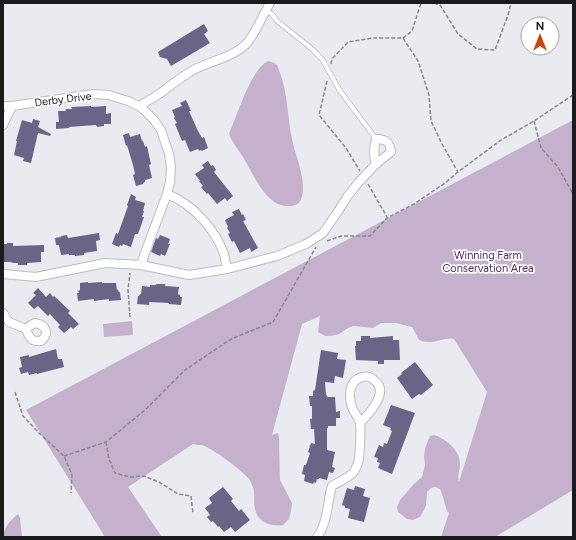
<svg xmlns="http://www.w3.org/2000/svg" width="576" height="540" font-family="Figtree,sans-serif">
	<rect width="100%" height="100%" fill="#e9ebf1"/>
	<path fill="#c5b1cd" d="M268,61C271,62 274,62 277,65C277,65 279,70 279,70C288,92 287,117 292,139C295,156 308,182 301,199C300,203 296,205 292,206C267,210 254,175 243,157C238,149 233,144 229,134C237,116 251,69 268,61Z
		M573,120V490L495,537H441L449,513L447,511L442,494L440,489L435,487L431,488L427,492L426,506L420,517L413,520L407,519L398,512L397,507L400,500L414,484L422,477L425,465L424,457L425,448L430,436L434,435C446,439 460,450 460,464C460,470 457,476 459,482L487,392L454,339C446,337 438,342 430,342C426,342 422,341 419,340L412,327L396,323H381L373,328L354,326L348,328L339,334L331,336H325L318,332L320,316L302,324L272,435L278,433L279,439L280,480L292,503L291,511L289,519L283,525C271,527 257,522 255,509C253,501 256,492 252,485C251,482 250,479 247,477C240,469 212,448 202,445C199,445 196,445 193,444L128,487L162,537H105L26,410Z
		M132,321L133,335L104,337L103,324Z
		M18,514L20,518L22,537H3C4,528 11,519 18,514Z"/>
	<path fill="#696587" d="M204,24L208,31L204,34L210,43L171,66L167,59L160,57L158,52Z
		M186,100L191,111H189L197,129L202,138L204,137L208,148L202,151L201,150L199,151L198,149L190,152L185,140L182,141L175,124L177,123L174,118L175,117L172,110L182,106L180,103Z
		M91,106V107L106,106V114L111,113V124H104V126L97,127L96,125L69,127V128L56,129V122H59L58,111H66V109H72L71,107Z
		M33,119L40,121L38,127L51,134L50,136L38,133L31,163L23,161L24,158L14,155L17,141H16L22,120L32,123Z
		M129,133L130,137L140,134L142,141H143L145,147L147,146L151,164L149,165L152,178L145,180V182L143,183V184L136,186L133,175L135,174L133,165L127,145L126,146L123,135Z
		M208,161L211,166L213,165L216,170L214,172L233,196L227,201L225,198L217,204L208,193L207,194L201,187L203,186L199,181H200L195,174L204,168L202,165Z
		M131,194L136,197L135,200L145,203L143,211H144L142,217H144L138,234H135L131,247L123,244L122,246L120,245L119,247L112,244L116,233L118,234L128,206L127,205Z
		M239,209L242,215L243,214L246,220L243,221L258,248L251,252L250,248L240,253L234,241L232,242L228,234L230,233L227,228L228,227L225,220L234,215L232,212Z
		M99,233L100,240L96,241L97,251L84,253V255L75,256V255H69V254L61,255L59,245H56L55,238L61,237V236L67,235L68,238Z
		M160,235L170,239L168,244H170L165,256L161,254L160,256L151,252L156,238L158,239Z
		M7,243H13V246L44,245V252H41V262L27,263V265H18V263H12V262H4L3,244H7Z
		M88,282V283L102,282V283H116L117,290H118L119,292H120L121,300L109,301V299L94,301V299L78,301L77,293H79L78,291L80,290V283Z
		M156,284H165V286L179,287L178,294L180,295V297H182L181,305L169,304V303L149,302V305L137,304L138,296H139L140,294H141L142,286L150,287V285H156Z
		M38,288L46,297L50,293L53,297L54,296L70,311L68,313L79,324L73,329L71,327L64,333L58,327L60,325L50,314L48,316L38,306L34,309L28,303L36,295L33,293Z
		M361,336H370V338L393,336V340H399L400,360H384V364H378V361L356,360L355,346H356V341H361Z
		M56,349L58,359H62L64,367L37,374V373L29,375L28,372L21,374L19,368L22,367L20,357L29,355V357Z
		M321,350L338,353L337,359L346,360L343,378L335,376L334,383L325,382L326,395H327V397H335L336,412L340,411V418H336V426H328V428H327V450L335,452L332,467L335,468L333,473L329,472L327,480L319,478V479H317L316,483L314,482L313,484L304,481L305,475L302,474L304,465H306L310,453L308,452L311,443L315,444L314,429H311L310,419H312V406H310L309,396H313V391L315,390Z
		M415,362L433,385L421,395L419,394L412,399L397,378L402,374L401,373Z
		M391,405L415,413L392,474L378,468L380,463L377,462L378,458L374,457L379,445L383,447L384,443L387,444L392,431L390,430L391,428L383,425Z
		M355,486L365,489L363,496L370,498L364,522L348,518L350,509L345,508V506L342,505L347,488L354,490Z
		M223,487L233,499L231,501L239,511L241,509L250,520L235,532L231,527L224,532L219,526L218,527L213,521L211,522L207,517L210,515L205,508L212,503L209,498Z"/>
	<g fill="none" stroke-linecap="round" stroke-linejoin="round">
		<g stroke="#b9bcc1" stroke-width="5.5">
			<path id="lane" d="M266,11L272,14L277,21L312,49L322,59L340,91L376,139"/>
		</g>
		<g stroke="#b9bcc1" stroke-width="10">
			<path id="street" d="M3,106H12L93,94L109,95L128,101L139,106L145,111L154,120L161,130L169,154L171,167L170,182L167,194L146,250L141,265
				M139,106C146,102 155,97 162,92C171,85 180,78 190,72C207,61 232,59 247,43C257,31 262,16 270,3
				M3,125L12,106
				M167,194C193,204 215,229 224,254C225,259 226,264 227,269
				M3,274L36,277L105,263L141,265L189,275L227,269L277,256L306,244L323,233L337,213L347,197L358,183L376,164L391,152C390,142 386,139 376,139C374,148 373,155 376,164
				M3,313L9,322L26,329
				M35,323C46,325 50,333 41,341C31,342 29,337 26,329L31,325Z
				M317,537C328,523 327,503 332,486C337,483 349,477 353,473C355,471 357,465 358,463C360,457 361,428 360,423C359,418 355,414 353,410C348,398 348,380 363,377C367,376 371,377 374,380C390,391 370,413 360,423"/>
		</g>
		<path stroke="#888a8d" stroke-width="1.5" stroke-dasharray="4 2" stroke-linecap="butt" d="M434,3L440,5L458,34L477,49L495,50L508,15L511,3
			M403,38L412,31L421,3
			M331,64L332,59L348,42L373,38H403L418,61L429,95L431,121L442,144L458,172
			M327,81L319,115L346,148L360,171
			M534,121L541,148L558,167L573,194
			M368,184L387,217
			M327,241L341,236H370L387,218L414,204L445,183L458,172L501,140L534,121L573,95
			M130,317L128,290L130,273
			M15,392L23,416L39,433L64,456L72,475L71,493
			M106,442L109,459L115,473L130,477L144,476L159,482L178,494L191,496L193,514
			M64,456L106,442L145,410L185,370L231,339L273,322L316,247"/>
		<use href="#lane" stroke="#fff" stroke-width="4"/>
		<use href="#street" stroke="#fff" stroke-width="8"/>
	</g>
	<g text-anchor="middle" stroke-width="3.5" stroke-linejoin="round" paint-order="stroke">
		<g font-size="11" fill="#1a1b1c" stroke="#fff">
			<text transform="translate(63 99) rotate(-7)" y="4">Derby Drive</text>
		</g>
		<g font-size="11" fill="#4d2d58" stroke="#fff">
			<text x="488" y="259">Winning Farm<tspan x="488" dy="13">Conservation Area</tspan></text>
		</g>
	</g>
	<rect width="576" height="540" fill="none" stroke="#1a1b1c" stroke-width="8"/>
	<g transform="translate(540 36)"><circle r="19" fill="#ffffff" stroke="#a3a4a4"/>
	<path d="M0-3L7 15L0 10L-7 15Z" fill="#ca4502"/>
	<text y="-6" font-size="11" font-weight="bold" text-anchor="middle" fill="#1a1b1c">N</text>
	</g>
</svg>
